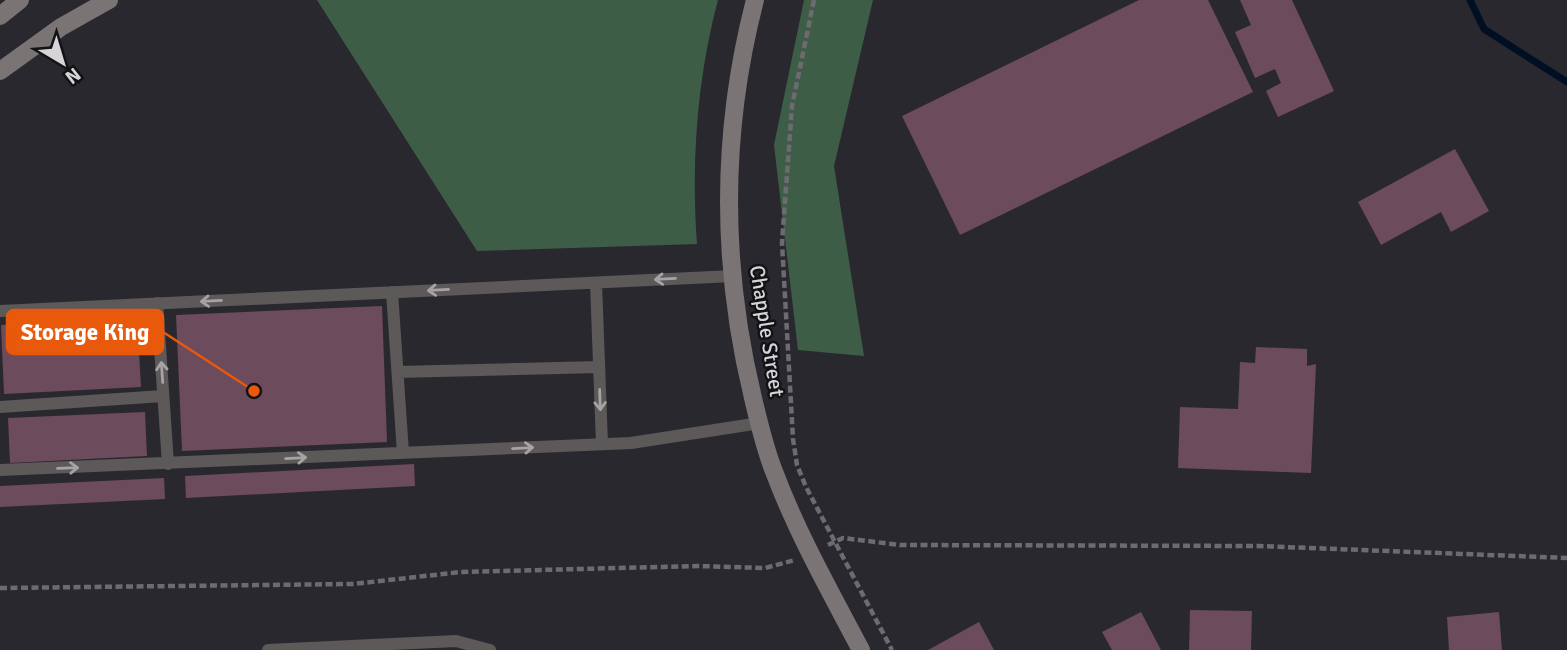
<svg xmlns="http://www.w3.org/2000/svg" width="1567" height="650" font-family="Signika,sans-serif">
	<rect width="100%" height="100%" fill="#2a282f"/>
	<path fill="#3e5d47" d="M317,0H718C697,78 691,163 697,244L477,251Z
		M804,0H873L834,166L864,356L798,350L774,145Z"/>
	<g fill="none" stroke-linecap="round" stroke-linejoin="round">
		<path stroke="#000f23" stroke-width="7" d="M1470,0L1484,29L1567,82"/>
	</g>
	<path fill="#6c4b5c" d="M1139,0H1208L1253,92L960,235L902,116Z
		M1240,0H1292L1334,91L1278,117L1266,91L1281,83L1275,69L1255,78L1235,32L1251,25Z
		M1455,149L1489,211L1451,232L1441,212L1381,245L1358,202Z
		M382,306L387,442L182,451L176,315Z
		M137,317L141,387L4,394L1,325Z
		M1256,347L1307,349V366L1316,364L1311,473L1178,468L1180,407L1238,409L1240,362L1255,363Z
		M145,412L147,456L10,463L8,418Z
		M414,464L415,486L186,498L185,476Z
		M164,478L165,499L0,507V486Z
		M1190,610L1252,611L1251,650H1189Z
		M1141,612L1161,650H1112L1102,632Z
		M1499,612L1502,650H1449L1447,617Z
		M979,622L994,650H928Z"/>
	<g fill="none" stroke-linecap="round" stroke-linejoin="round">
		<path stroke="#6d6b71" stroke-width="4.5" stroke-dasharray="7 3.5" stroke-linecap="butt" d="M814,0L792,106L782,243L793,439L797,465L806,487L892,650
			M828,545L843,538L900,545L1259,546L1567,558
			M0,588L353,584L461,572L698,566L765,568L795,560"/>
		<path stroke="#5d5959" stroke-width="12" d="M596,283L602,444
			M392,292L403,453
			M157,303L168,464
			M0,311L733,276
			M398,372L599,367
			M0,407L163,396
			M0,470L631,443L760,423
			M268,650L456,641L490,650"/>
		<path stroke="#7a7474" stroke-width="18" d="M755,0C721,131 721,266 753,398C759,423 765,450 775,474C798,535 831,593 861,650
			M0,16L20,0
			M0,71L61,27L109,0"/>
	</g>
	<defs><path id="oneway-shaft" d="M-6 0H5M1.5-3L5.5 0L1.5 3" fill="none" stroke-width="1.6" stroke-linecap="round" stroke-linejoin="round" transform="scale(1.75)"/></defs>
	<g stroke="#a6a3a6">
		<use href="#oneway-shaft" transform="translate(665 279) rotate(177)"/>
		<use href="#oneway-shaft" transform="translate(438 290) rotate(177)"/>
		<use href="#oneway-shaft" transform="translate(211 301) rotate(177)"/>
		<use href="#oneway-shaft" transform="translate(162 372) rotate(-94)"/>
		<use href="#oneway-shaft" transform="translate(600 400) rotate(88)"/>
		<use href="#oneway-shaft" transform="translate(523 448) rotate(-3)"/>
		<use href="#oneway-shaft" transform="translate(296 458) rotate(-3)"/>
		<use href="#oneway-shaft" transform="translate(68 468) rotate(-2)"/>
	</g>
	<g text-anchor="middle" stroke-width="5" stroke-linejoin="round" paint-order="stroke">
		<g font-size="21" fill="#d6d4d9" stroke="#131215">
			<text transform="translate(767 331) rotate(81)" y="7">Chapple Street</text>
		</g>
	</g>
	<path fill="none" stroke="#e8590c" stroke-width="2.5" d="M254 391L163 332"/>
	<circle fill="#e8590c" stroke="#131215" stroke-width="2.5" cx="254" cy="391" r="7"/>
	<rect fill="#e8590c" stroke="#e8590c" stroke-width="2.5" x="7" y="310" width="156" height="44" rx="7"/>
	<g font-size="23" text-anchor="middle" font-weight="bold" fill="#fff">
		<text x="85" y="340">Storage King</text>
	</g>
	<g transform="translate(63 63) rotate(142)" stroke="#131215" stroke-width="5" paint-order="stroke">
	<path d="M0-5L12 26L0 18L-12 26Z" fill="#d6d4d9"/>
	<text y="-10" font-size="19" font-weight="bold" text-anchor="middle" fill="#d6d4d9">N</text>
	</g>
</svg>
